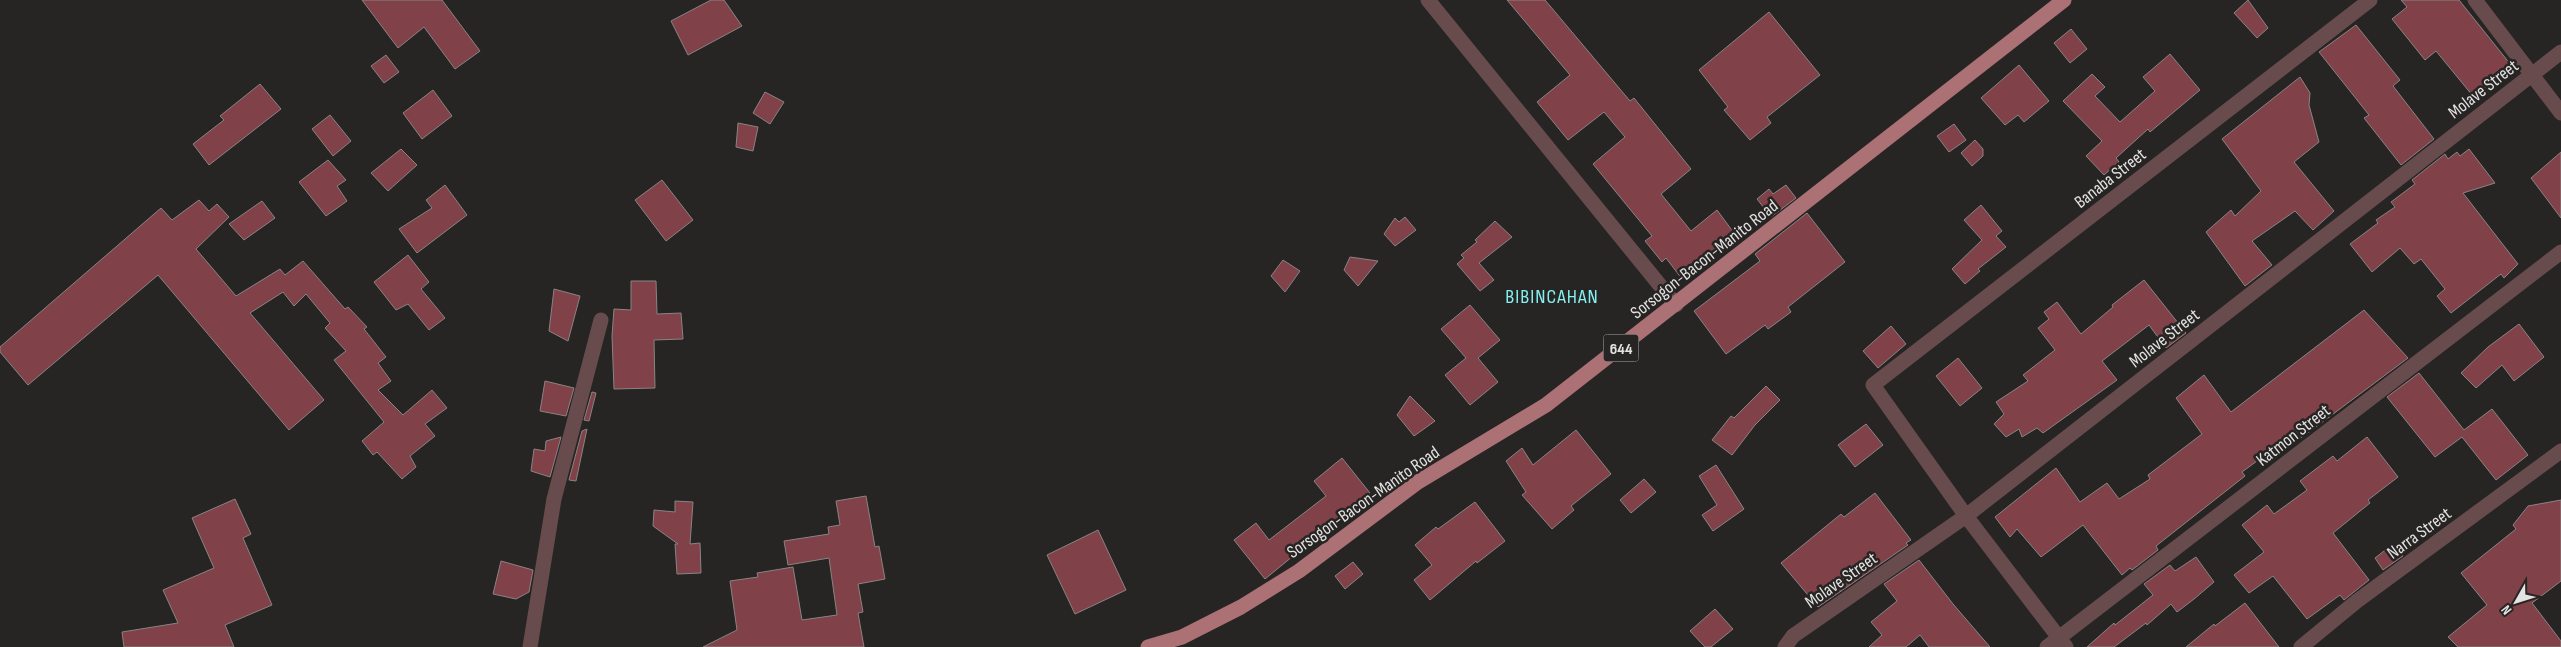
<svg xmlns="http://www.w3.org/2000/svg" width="2561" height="647" font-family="'Sofia Sans Condensed',sans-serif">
	<rect width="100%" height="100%" fill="#272424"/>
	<path fill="#804148" stroke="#898484" d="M362,0H442L480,51L455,69L424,27L398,48Z
		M711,0H724L742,26L688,55L671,21Z
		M1507,0H1545L1630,101L1634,98L1691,169L1661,194L1691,231L1717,210L1734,233L1708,254L1710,257L1682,279L1666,258L1662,262L1645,241L1652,236L1593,164L1625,137L1604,112L1568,140L1537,102L1570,75Z
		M2248,0L2268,28L2257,38L2234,13Z
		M2401,0H2459L2515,70L2477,101L2436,51L2425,60L2392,19L2407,7Z
		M1769,12L1820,75L1767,117L1771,123L1750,140L1724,110L1728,107L1699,70Z
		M2356,25L2400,80L2393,86L2434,139L2401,165L2364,118L2369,115L2319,52Z
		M2071,29L2087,49L2070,63L2054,43Z
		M2170,54L2200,90L2150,132L2148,129L2116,158L2119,162L2104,175L2086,156L2102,141L2063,101L2092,74L2105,87L2095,96L2120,122L2155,91L2143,77Z
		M386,55L399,72L384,83L371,66Z
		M2019,65L2049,101L2024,122L2018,115L2005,125L1981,98Z
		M2300,77L2310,93L2309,105L2319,142L2294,162L2334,211L2313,230L2295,211L2252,241L2272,265L2245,286L2206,232L2231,210L2235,216L2261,191L2222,139Z
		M260,84L281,109L209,165L193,144L224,120L220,116Z
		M433,90L452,116L422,139L403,113Z
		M765,92L784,102L770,124L753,113Z
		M330,115L351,141L333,156L312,129Z
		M738,123L758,127L753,151L736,147Z
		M1954,124L1966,140L1949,152L1937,136Z
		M1975,140L1983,149V156L1972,166L1961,153Z
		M401,149L417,165L388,191L371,173Z
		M2469,149L2495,183L2463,193L2518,264L2504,278L2501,274L2451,313L2437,296L2445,289L2421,259L2414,264L2400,248L2372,272L2350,244L2378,223L2376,220L2395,207L2391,202L2415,184L2412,180L2445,154L2448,159L2457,152L2460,156Z
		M2561,152V218L2531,178Z
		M328,160L346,180L337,186L347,201L326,216L299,182Z
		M662,180L693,220L666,241L635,200Z
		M445,185L467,215L417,253L399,229L432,208L426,200Z
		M1786,185L1796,198L1771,217L1757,199L1769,189L1773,194Z
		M199,200L209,211L217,204L229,217L196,249L236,296L280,269L285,275L303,261L345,309L348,307L367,327L364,329L386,357L378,363L391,381L378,390L403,415L432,390L447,408L425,424L435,436L410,456L416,467L402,479L377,452L373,455L362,441L384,422L334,360L346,351L325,328L330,323L306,294L294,306L283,292L250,313L324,400L289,430L158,275L28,385L0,352V347L161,208L172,220Z
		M262,201L275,218L244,240L229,224Z
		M1981,205L2002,231L1996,236L2006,247L1978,269L1980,271L1965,284L1952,269L1982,240L1964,220Z
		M1807,213L1845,262L1788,307L1791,312L1768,329L1765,325L1726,354L1694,311L1760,261L1755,254Z
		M1405,217L1416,230L1395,246L1384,234L1395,218L1399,222Z
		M1495,221L1512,237L1479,263L1494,280L1480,291L1457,264L1464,258L1461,255L1477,242L1475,240Z
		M408,255L429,282L421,289L445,318L429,330L408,304L396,310L374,282Z
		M1350,257L1378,261L1358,286L1344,270Z
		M1283,260L1300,271L1285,292L1271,276Z
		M2144,280L2186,333L2166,348L2149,325L2102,361L2117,380L2043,433L2037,428L2022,437L2019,429L2006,437L1994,424L2004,414L1996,402L2028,381L2023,375L2055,350L2038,328L2049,319L2044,312L2057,302L2081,334L2113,307L2112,305Z
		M631,281H656L657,314L681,313L683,339L654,340L655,388L614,389L612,336L614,309L631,310Z
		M554,289L580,296L568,341L549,331Z
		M1470,305L1500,340L1478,358L1498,382L1470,405L1445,375L1466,358L1441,329Z
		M2364,310L2408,358L2309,432L2292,444L2287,439L2242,472L2245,476L2156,546L2158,550L2132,570L2130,568L2122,575L2083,525L2041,557L2017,529L2010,537L1995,517L2056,468L2080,502L2107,483L2119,499L2150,479L2148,475L2202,434L2176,398L2204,375L2231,412Z
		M2519,324L2544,357L2514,381L2502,365L2476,388L2461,373L2488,347Z
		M1891,326L1906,344L1878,368L1863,351Z
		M1958,358L1982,388L1960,406L1936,376Z
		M2419,373L2464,430L2492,409L2528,455L2496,480L2462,437L2435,457L2387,397Z
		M545,381L574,388L566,416L540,411Z
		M1766,386L1780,400L1755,425L1732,455L1712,440L1731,416L1734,418Z
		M592,392L596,393L589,421L584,420Z
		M1410,396L1435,421L1414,436L1397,415Z
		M1866,424L1883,445L1855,467L1838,445Z
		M587,429L576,481L569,480L582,431Z
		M1576,430L1611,474L1571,506L1574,510L1552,529L1522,495L1526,492L1506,461L1522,448L1533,465Z
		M561,437L550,477L531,471L534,449L545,451L546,441Z
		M2367,437L2398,477L2368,500L2370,503L2333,533L2369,580L2344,600L2340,595L2307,619L2273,576L2249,593L2234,575L2264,552L2242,525L2267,505L2274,514L2307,490L2300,481L2333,456L2337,461Z
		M1342,458L1370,493L1265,579L1234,540L1256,523L1269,540L1326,496L1314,481Z
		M1716,465L1744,509L1713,531L1702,515L1717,505L1699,476Z
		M1644,479L1656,492L1631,513L1620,500Z
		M1875,493L1911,540L1906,543L1908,545L1818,607L1781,563L1841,514L1844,517Z
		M866,496L875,547L879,546L885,579L858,584L863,612L858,613L864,647H703L737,630L730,581L758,577L757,573L793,567L802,620L837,615L829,558L788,565L784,541L829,534L828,527L840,525L836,501Z
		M235,499L251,534L243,538L272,605L225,625L234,647H124L122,632L178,623L163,590L214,568L192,518Z
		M2561,500V581L2532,603L2561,641V647H2458L2448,637L2487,605L2461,573L2516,529L2513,525L2528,506Z
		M675,501L693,502L690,544L700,543L701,573L677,574L675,544H678L653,526L654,510L675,512Z
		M1475,502L1505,541L1477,563L1476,561L1430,600L1414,580L1432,565L1415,545L1436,527L1438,529Z
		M1098,530L1126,590L1075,614L1047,555Z
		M2393,544L2403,556L2383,570L2375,558Z
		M2196,557L2214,582L2194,599L2177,612L2171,604L2147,625L2146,623L2114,647H2087L2114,623L2115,625L2153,595L2144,584L2170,565L2175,571Z
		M1919,560L1953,604L1990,647H1929L1920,635L1906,647H1869L1882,635L1871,622L1897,601L1884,584Z
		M501,561L533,570L529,592L516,599L493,594Z
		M1353,562L1363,574L1345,589L1335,576Z
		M2245,603L2279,647H2186L2214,624L2215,626Z
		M1715,609L1733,629L1711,647H1705L1690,631Z"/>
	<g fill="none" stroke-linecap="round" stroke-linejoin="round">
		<path stroke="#684c4d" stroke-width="15" d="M1428,0L1676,305
			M2475,0L2561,113
			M530,647L554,499L601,320
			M1785,647L1793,636L1966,516L2561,52
			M2047,647L2561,252
			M2066,647L1966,516L1873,385L2370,0
			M2301,647L2357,601L2561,451"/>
		<path stroke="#ab7175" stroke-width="15" d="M1148,647L1182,637L1241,607L1299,571L1418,482L1546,405L2064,0"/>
	</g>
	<g text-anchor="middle" stroke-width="5" stroke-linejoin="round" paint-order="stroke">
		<rect fill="#272424" stroke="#aba9a9" stroke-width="1" x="1603.5" y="334.5" width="35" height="27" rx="4"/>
		<g font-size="16" font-weight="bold" fill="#e4e2e2">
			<text x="1621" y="354">644</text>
		</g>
		<g font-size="18" fill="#e4e2e2" stroke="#272424">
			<text transform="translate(2483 89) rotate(-38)" y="6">Molave Street</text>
			<text transform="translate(2110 178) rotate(-38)" y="6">Banaba Street</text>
			<text transform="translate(1704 259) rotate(-38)" y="6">Sorsogon-Bacon-Manito Road</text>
			<text transform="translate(2164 338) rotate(-38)" y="6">Molave Street</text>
			<text transform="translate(2293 435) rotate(-38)" y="6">Katmon Street</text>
			<text transform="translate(1363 502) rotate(-35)" y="6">Sorsogon-Bacon-Manito Road</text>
			<text transform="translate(2419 533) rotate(-36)" y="6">Narra Street</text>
			<text transform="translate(1841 580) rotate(-35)" y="6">Molave Street</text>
		</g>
		<g font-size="20" letter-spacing="1" fill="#84f0ef" stroke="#272424">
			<text x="1552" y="303">BIBINCAHAN</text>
		</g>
	</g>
	<g transform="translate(2516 602) rotate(231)" stroke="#272424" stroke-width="4" paint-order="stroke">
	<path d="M0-4L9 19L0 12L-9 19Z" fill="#e4e2e2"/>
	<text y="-8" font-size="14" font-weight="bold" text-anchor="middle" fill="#e4e2e2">N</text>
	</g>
</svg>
